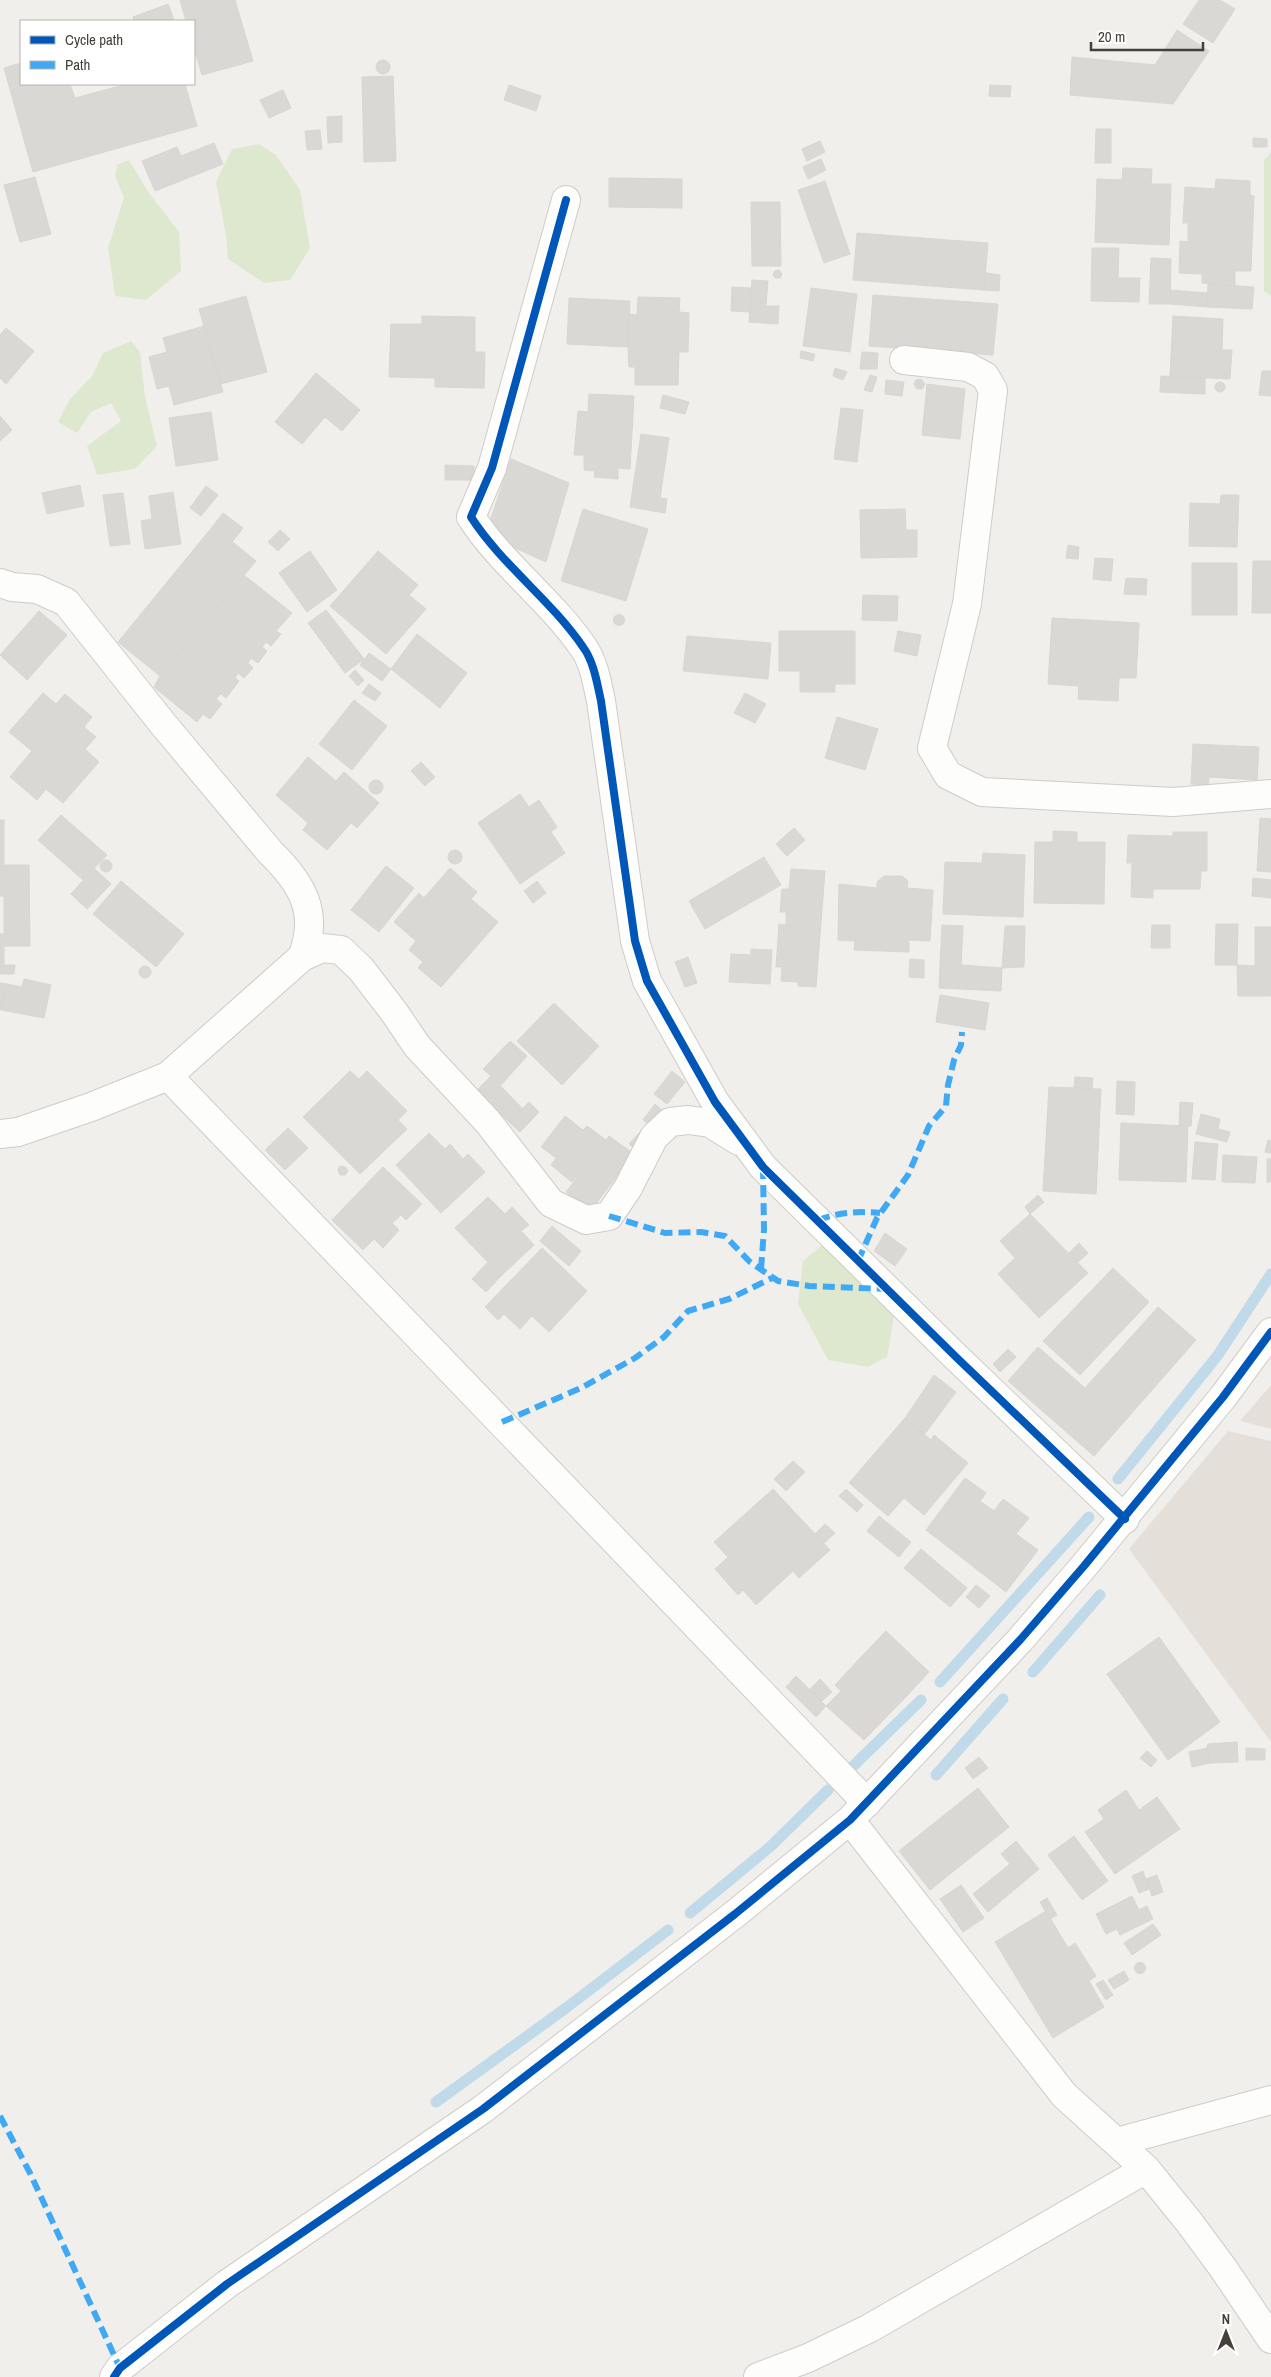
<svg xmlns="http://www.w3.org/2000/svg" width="1271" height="2377" font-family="'Archivo Narrow',sans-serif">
	<rect width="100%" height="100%" fill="#f1efeb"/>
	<path fill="#e4e0d9" d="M1271,1385V1429L1240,1421Z
		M1228,1431L1271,1441V1742L1129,1549Z"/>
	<path fill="#dee8ce" d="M259,144L276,155L300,190L310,248L290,280L264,283L228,259L226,235L216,182L232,149Z
		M1271,152V296L1264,291V160Z
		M129,160L147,190L179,232L181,271L146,300L115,296L108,248L124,197L115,176L117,165Z
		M131,341L140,352L145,397L157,446L135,469L97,475L87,446L121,421L111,403L91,412L77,433L58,422L70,399L92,376L103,353Z
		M822,1245C856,1251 876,1290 894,1316L887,1357L868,1367L828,1360L798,1304L803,1261Z"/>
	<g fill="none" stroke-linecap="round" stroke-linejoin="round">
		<path stroke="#c0daea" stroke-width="11" d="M1118,1479L1218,1355L1271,1274
			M1033,1672L1100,1595
			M940,1682L1089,1517
			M849,1770L921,1700
			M936,1775L1003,1699
			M690,1913L771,1846L828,1790
			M436,2102L566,2008L668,1930"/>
	</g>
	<path fill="#dad8d4" stroke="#d9d6d1" d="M180,0H235L253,61L202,75L194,48V21H186Z
		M1199,0H1220L1235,9L1213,43L1183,24Z
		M168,4L174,20L134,21L133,17Z
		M1177,30L1209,51L1173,104L1070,95L1072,57L1155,65Z
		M376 67a7 7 0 1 1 14 0a7 7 0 1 1-14 0Z
		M21,63V84H70L75,98L127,84H185L197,126L33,172L4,68Z
		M393,76L396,161L364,162L362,77Z
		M509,85L541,96L536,111L504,100Z
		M990,85L1011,86L1010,97L989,96Z
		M283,90L291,108L269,118L260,100Z
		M342,116V142L328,143L327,117Z
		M1096,129H1111V163H1095Z
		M320,130L322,149L307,150L305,131Z
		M1253,138L1267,139V147H1253Z
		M820,141L825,152L807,161L802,149Z
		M214,143L223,164L155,191L142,161L177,147L181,156Z
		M821,159L826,170L808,179L803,167Z
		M1123,168L1152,169L1151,184H1171L1169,245L1095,242L1097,179L1122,180Z
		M35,177L51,234L20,242L4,185Z
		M609,178L682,179V208L609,207Z
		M1216,179L1250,181V195L1254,196L1251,271H1235V286L1202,283V274L1179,273L1180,241L1188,242V223H1183L1185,187L1215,189Z
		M825,181L850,254L824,263L798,190Z
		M751,202H780L781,266H752Z
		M857,233L988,243L984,290L853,280Z
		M1092,248H1119L1118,278H1140L1139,302L1091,301Z
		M1151,258L1171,259L1170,304H1149Z
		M779,270L782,274L780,278H775L773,274L775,271Z
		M986,273L1000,275L999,291L984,290Z
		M752,280L768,281L766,306H779L778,324L749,322Z
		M1208,284L1254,287L1252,309L1207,307Z
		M732,287L751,288V312L731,311Z
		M811,288L857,294L850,352L803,346Z
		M1170,290L1208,293L1207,307L1170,304Z
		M873,295L998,304L993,355L869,346Z
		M246,296L267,372L221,384L199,309Z
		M638,297L680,298L679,312L689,313L688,352H679L678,385H635V367H629L628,347L629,314L637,315Z
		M569,298L630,301L628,347L567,344Z
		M422,316L475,317V352H485L484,388L435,387V378L389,377L391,324H422Z
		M1173,316L1223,319L1222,350H1232L1230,379L1170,376Z
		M204,326L223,392L174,405L169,386L157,389L149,357L167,352L163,338Z
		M6,328L34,351L6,384L0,378V335Z
		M801,351L815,354L813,361L800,358Z
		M862,352L878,353L877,369H860Z
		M835,368L847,372L843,380L833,376Z
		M1262,371H1271V396L1259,395Z
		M316,373L360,410L342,431L325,417L302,444L275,422Z
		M870,375L877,377L872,392L864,390Z
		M1161,376L1205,378V394L1160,392Z
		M921,379L925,384L922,389H917L914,384L916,380Z
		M886,380L904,382L902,396L885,394Z
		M1215 387a5 5 0 1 1 10 0a5 5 0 1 1-10 0Z
		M927,384L965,389L960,439L922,435Z
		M589,394L634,396L630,469L618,468V479L594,477L595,471L584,470V455H574L578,411L588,412Z
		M663,395L689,402L685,414L660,408Z
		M841,408L863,410L857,462L834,459Z
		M211,412L218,460L176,466L169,418Z
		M0,416L12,430L0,441Z
		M641,434L669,438L660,498L667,499L665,513L630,507Z
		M511,459L569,483L546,562L497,540L488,527Z
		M445,465L474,466V480H445Z
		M80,485L84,506L47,514L42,493Z
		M206,486L218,495L201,516L190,508Z
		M173,492L181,544L145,549L141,521L152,519L149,496Z
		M123,493L130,544L110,546L103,495Z
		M1221,495H1239L1237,547L1189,546L1190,503L1220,504Z
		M583,509L648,529L626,601L561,581Z
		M905,509L906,530H917V557L861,558L860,510Z
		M223,513L243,528L233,541L213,526Z
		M213,526L256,561L160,676L118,642Z
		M280,530L290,539L278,551L268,542Z
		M1068,545L1079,547L1078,559L1066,558Z
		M310,551L337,590L307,612L279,573Z
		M378,551L418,585L409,595L426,609L386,654L330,606Z
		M1095,558L1113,559L1111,581L1093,579Z
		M1253,561H1271V613H1252Z
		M1192,563H1237V615H1192Z
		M244,575L292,613L276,631L281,634L271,646L266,642L262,647L267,651L258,663L251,658L248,663L253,668L244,678L238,673L235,678L239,681L226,698L221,694L216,699L222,704L210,719L203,714L197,722L154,687L160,676Z
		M1126,578L1147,579L1146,595L1124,594Z
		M863,595L898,596L897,621L862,620Z
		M326,610L364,659L345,673L308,623Z
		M39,611L67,635L27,680L0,655Z
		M613.5 620a5.5 5.5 0 1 1 11 0a5.5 5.5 0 1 1-11 0Z
		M1052,618L1139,623L1136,678H1119L1118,701L1078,699L1079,686L1048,684Z
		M779,631H855V684H835V692H800V671H779Z
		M898,631L921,635L917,656L894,651Z
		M417,634L467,673L440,708L391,669Z
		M687,636L771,643L768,679L683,671Z
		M369,653L391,669L382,681L360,665Z
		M355,670L364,680L358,686L349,676Z
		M369,684L381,693L375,701L362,693Z
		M43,693L56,704L65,694L92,717L84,727L96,737L85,749L99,762L63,803L46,789L37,800L10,777L32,751L9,732Z
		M745,693L766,704L755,723L734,713Z
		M354,700L387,726L352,770L319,744Z
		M837,717L878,729L865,770L825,758Z
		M1193,744L1259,747L1257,780L1209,777L1208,785L1191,784Z
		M308,757L336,781L344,772L379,803L357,828L351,823L327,850L303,830L308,823L276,795Z
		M421,762L435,777L425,786L411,771Z
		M369 787a7 7 0 1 1 14 0a7 7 0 1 1-14 0Z
		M520,794L529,807L539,800L557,827L551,832L565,853L520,884L478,823Z
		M61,815L107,855L83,880L38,840Z
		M1260,818L1271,819V872L1257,871Z
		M0,820H4V896H0Z
		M794,828L805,840L787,856L776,844Z
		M1053,831L1077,832V842H1105L1104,904L1034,903L1035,842H1053Z
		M1173,832H1207V871H1201L1200,889H1153V898L1131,897L1132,863H1127L1128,835L1173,836Z
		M448 857a7 7 0 1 1 14 0a7 7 0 1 1-14 0Z
		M983,853L1025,855L1023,917L943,914L945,862L982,863Z
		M764,857L781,885L705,929L689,901Z
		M100 866a6 6 0 1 1 12 0a6 6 0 1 1-12 0Z
		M4,865H29L30,946H4Z
		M386,866L414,888L379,932L351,910Z
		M94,868L111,884L87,909L71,894Z
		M450,868L477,892L471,899L498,922L441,987L418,968L423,962L409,950L416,941L394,922L419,893L424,898Z
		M791,869L825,871L816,987L798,986V982L781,981L782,967H776L779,924L786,925V912H780L782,889H789Z
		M884,876H902L908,881L907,888L933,890L930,941L909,940V952L854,950L855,941L838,940L839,884L877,888V882Z
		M1253,878L1271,880V898L1252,896Z
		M121,881L184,934L156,967L93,914Z
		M537,881L546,893L533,903L524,891Z
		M1216,924H1238L1237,965H1215Z
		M942,925L963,926L961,965L1002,968L1001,991L939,988Z
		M1152,925H1170V948H1151Z
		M1005,926H1025L1024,967L1002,968Z
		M1255,927H1271V996H1238L1237,965L1255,966Z
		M0,934H4V974H0Z
		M751,949L772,950L770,984L729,982L731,954L751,955Z
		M688,957L697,983L685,987L675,962Z
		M910,959L924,960V978L909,977Z
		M4,965H15L14,974H4Z
		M139 972a6 6 0 1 1 12 0a6 6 0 1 1-12 0Z
		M24,979L51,985L44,1018L1,1010L7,984L22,987Z
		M0,983L7,984L1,1010L0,1009Z
		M940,995L989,1003L985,1030L936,1022Z
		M554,1003L599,1046L562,1085L517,1041Z
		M510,1041L527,1056L501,1085L483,1069Z
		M350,1071L359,1079L367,1071L407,1111L398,1120L407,1129L360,1174L303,1117Z
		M672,1071L685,1082L667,1104L654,1094Z
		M491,1076L523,1109L509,1122L477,1090Z
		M1075,1077L1093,1078L1092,1089L1074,1088Z
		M1117,1081L1135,1082L1134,1115L1116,1114Z
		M1049,1087L1101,1089L1096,1194L1043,1191Z
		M529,1102L539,1112L520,1132L509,1122Z
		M1180,1102L1193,1103L1191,1126L1179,1125Z
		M655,1104L663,1111L652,1127L643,1120Z
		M1201,1114L1220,1119L1218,1129L1230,1132L1227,1142L1196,1134Z
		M565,1116L583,1130L587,1126L606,1140L572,1182L551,1165L556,1158L541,1147Z
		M1121,1123L1188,1126L1186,1182L1119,1180Z
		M288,1128L308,1148L285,1170L265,1150Z
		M641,1131L648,1137L636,1150L629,1144Z
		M429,1133L445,1149L450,1144L463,1159L468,1154L485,1172L441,1213L396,1165Z
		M609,1136L634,1154L591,1210L566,1192Z
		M1268,1140L1271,1141V1153L1265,1152Z
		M1195,1142L1218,1144L1215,1180L1192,1179Z
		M1223,1155L1257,1157L1255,1183L1222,1182Z
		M1267,1159H1271V1182H1267Z
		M340,1166L345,1167L348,1171L345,1175H340L338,1170Z
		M383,1167L422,1204L406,1220L401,1215L392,1223L399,1230L383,1248L374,1239L363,1250L332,1220Z
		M1038,1195L1044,1202L1030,1214L1025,1207Z
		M488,1197L505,1214L512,1207L529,1225L521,1231L534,1245L501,1276L455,1228Z
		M1030,1214L1088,1273L1039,1318L998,1274L1015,1258L1000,1241Z
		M552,1226L581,1251L569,1266L540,1241Z
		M885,1233L907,1249L895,1266L874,1251Z
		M1079,1243L1088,1253L1077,1263L1069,1253Z
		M542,1248L587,1291L549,1332L532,1316L520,1329L504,1314L498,1320L485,1307Z
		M487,1263L501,1276L486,1292L472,1279Z
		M1113,1268L1149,1302L1080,1375L1043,1341Z
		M1158,1307L1196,1340L1094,1456L1008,1381L1038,1347L1085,1388Z
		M1008,1349L1016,1357L1000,1372L993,1364Z
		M934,1375L956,1392L924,1435L905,1418Z
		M905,1418L931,1440L934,1435L968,1463L924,1515L904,1498L888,1516L849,1483Z
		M793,1461L805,1472L786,1491L774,1479Z
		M965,1478L986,1493L980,1501L994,1511L1003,1499L1029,1518L1016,1534L1038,1550L1006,1592L926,1530Z
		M773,1489L830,1550L799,1578L793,1571L756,1605L743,1590L738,1595L715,1569L728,1557L714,1542Z
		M846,1489L863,1505L857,1512L839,1496Z
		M879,1516L911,1542L899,1557L867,1531Z
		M825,1524L835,1533L823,1544L815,1534Z
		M921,1549L967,1588L950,1607L904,1568Z
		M976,1585L990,1596L979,1608L966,1597Z
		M886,1631L929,1672L905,1698L862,1656Z
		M1159,1637L1220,1722L1168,1760L1107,1674Z
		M862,1656L905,1698L864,1740L826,1706L841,1691L835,1685Z
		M796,1676L826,1706L816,1717L786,1687Z
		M820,1679L832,1692L822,1701L810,1689Z
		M1237,1742L1238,1762L1210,1763L1207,1748L1208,1744Z
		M1207,1748L1210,1763L1192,1767L1189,1752Z
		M1246,1748L1265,1749V1760H1246Z
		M1147,1751L1157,1760L1151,1767L1140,1758Z
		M979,1757L988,1768L973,1779L965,1768Z
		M978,1788L1009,1827L930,1890L899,1851Z
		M1126,1790L1139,1810L1157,1797L1180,1829L1115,1874L1085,1832L1104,1819L1098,1810Z
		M1074,1836L1108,1881L1082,1900L1048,1855Z
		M1016,1841L1039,1869L988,1912L973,1894L1010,1864L1001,1854Z
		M1143,1871L1149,1889L1139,1893L1132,1876Z
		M1157,1875L1163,1892L1152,1896L1146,1879Z
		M961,1885L984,1918L963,1932L940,1899Z
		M1132,1896L1139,1910L1147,1906L1153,1919L1120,1935L1117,1929L1106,1934L1096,1914Z
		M1047,1898L1057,1915L1050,1919L1040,1902Z
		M1046,1911L1068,1948L1075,1943L1096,1976L1089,1981L1104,2007L1053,2038L995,1942Z
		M1153,1924L1161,1935L1132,1955L1124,1943Z
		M1134.5 1968a5.5 5.5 0 1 1 11 0a5.5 5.5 0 1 1-11 0Z
		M1124,1971L1129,1980L1114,1989L1108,1980Z
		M1103,1980L1113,1995L1106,2000L1096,1984Z"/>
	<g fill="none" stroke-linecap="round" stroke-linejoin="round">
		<g stroke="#ceccc9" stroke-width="30">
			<path id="minor" d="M566,200L492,468L471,517C502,565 551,600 583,647C594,662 597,683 601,701L635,941L647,981L715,1102L763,1167L956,1357L1125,1519
				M904,360L968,367L985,376L993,390L967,604L932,748L948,775L982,792L1173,802L1271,794
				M0,583L12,587L37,589L66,602L163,724L270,852C302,883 320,913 302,957L168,1076L91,1107L18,1132L0,1134
				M302,957L322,948L341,950L361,969L394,1012L417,1046L488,1122L551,1203L586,1220L609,1216L628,1188L654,1137L670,1122L688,1120L710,1123L739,1141
				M168,1076L867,1803
				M850,1820L1064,2095L1146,2169L1189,2222L1223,2268L1271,2339
				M1117,2142L1271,2100
				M114,2377L120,2368L227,2284L483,2109L735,1914L850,1820L1020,1640L1084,1566L1223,1397L1271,1332
				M758,2377L808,2358L870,2328L1146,2169"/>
		</g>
		<use href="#minor" stroke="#fdfdfc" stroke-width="28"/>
		<path stroke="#3fa9f5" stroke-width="6" stroke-dasharray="12 6" stroke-linecap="butt" d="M609,1216L665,1233L701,1232L725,1236L750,1262L778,1281L809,1286L887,1289
			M818,1220C840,1212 857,1211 880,1213
			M858,1261L877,1218L908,1175L929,1126L946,1106L948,1085L954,1060L961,1045L962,1032
			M761,1269L764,1230L763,1167
			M502,1422L581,1388L635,1358L664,1337L688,1311L729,1299L772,1278
			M0,2116L30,2173L120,2368"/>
		<g stroke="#fff" stroke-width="11">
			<path id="cycleway" d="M566,200L492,468L471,517C502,565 551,600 583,647C594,662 597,683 601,701L635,941L647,981L715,1102L763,1167L956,1357L1125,1519
				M114,2377L120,2368L227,2284L483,2109L735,1914L850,1820L1020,1640L1084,1566L1223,1397L1271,1332"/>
		</g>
		<use href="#cycleway" stroke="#0057b8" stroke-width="8"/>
	</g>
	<rect x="20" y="20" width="175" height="65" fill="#ffffff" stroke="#b5b3af"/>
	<rect x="30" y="36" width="25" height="8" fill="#0057b8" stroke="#b5b3af"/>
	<text x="65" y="45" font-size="15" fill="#464038">Cycle path</text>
	<rect x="30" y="61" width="25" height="8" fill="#3fa9f5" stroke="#b5b3af"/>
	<text x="65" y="70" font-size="15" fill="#464038">Path</text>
	<g transform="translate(1226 2332)" stroke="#ffffff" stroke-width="4" paint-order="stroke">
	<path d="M0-4L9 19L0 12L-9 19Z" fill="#464038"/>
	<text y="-8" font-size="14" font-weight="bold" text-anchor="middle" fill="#464038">N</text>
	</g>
	<path d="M1091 42v8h112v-8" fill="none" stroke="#464038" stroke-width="2.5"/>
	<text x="1098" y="42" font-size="15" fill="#464038" stroke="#ffffff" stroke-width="4" paint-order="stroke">20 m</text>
</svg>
